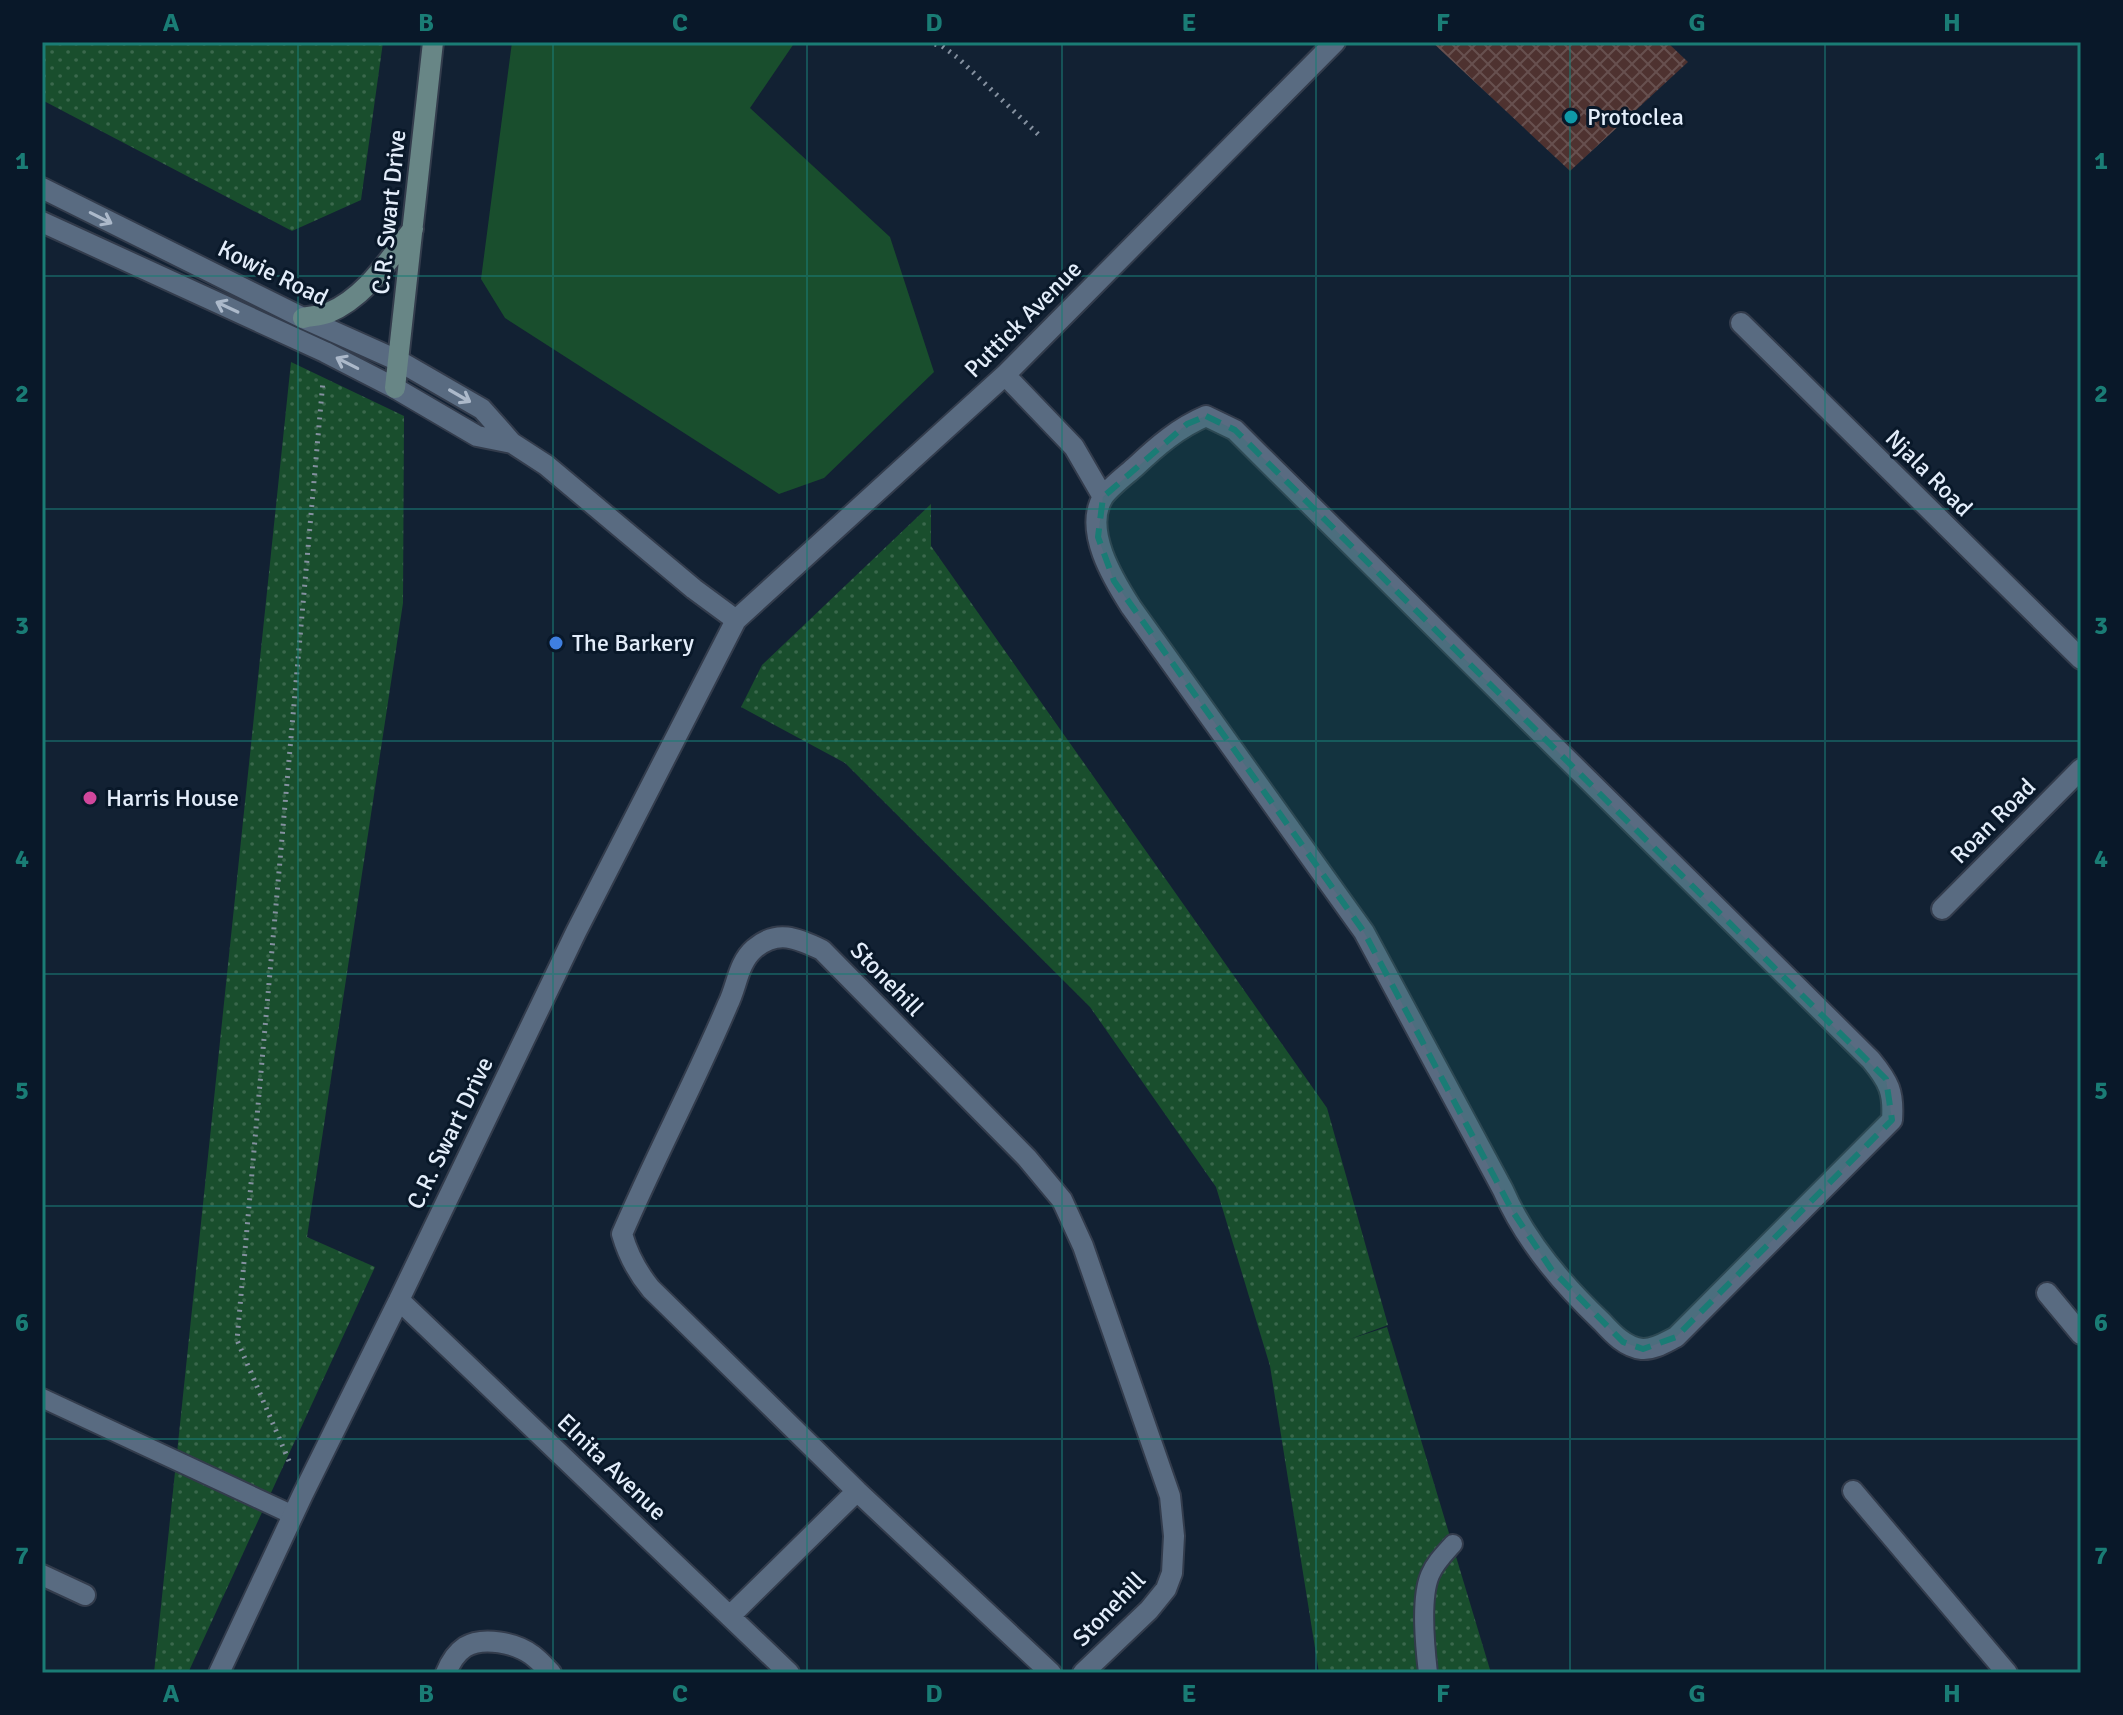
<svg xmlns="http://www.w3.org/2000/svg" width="2123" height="1715" font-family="Signika,sans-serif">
	<defs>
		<pattern id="grass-dots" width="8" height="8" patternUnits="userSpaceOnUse" patternTransform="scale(2)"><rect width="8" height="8" fill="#194e2d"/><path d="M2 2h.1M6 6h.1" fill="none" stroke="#3a684c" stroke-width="1.8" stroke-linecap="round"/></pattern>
		<pattern id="building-cross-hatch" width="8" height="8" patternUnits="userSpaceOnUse" patternTransform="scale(2)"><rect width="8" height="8" fill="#4e3230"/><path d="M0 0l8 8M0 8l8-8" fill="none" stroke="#67504f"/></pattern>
	</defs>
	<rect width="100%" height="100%" fill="#122133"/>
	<path fill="url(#grass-dots)" d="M42,42H383L361,200L292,231L42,100Z
		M291,362L404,416L403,603L307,1237L375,1267L188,1673H154Z
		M931,504V546L1327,1108L1388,1325L1350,1339L1387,1327L1491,1673H1319L1270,1366L1216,1187L1090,1007L845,763L741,707L762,665Z"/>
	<path fill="#194e2d" d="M512,42H795L750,108L890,237L934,372L824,478L779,494L505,318L481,279Z"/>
	<path fill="url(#building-cross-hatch)" d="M1432,42H1667L1688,62L1570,171Z"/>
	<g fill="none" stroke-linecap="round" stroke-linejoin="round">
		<g stroke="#333c4c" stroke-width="22">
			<path id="lane" d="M42,1398L293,1515
				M1428,1673C1425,1647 1420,1599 1430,1575C1435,1563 1444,1554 1453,1544"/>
		</g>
		<g stroke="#333c4c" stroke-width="24">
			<path id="street" d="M42,188L303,318L399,361L482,409L512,443L546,465L694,589L736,620
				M42,222L325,352L395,388L477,436L512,443
				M1741,323L2081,659
				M1005,375L1074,447L1103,497
				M1206,416L1235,430L1257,452L1871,1060C1889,1082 1894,1092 1892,1120L1676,1337C1666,1342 1654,1350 1642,1349C1625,1347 1613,1334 1602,1322C1562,1284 1525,1241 1503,1190L1364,932L1131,607C1113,579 1083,530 1103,497C1110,487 1126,475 1135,467C1157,446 1178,428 1206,416Z
				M1942,909L2081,769
				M2047,1293L2081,1334
				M399,1300L789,1673
				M1853,1491L2007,1673
				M42,1575L85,1595
				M730,1616L857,1491
				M219,1673L303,1494L399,1300L576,932L736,620L1005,375L1335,42
				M446,1673C450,1663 456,1653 465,1647C483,1636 516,1643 532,1655C539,1660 545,1667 551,1673
				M1051,1673L857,1491L651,1289C637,1272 628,1255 622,1234C655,1157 695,1082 728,1004C737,986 738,963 754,949C777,929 797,938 822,950L1027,1158L1062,1200L1083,1246L1170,1496L1174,1536L1172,1573L1166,1589L1149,1610L1083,1673"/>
		</g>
		<g stroke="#333c4c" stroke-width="24">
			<path id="secondary" d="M303,318C311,316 320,316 328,313C366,297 389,259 413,229
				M395,388L433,42"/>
		</g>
		<path stroke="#8591a0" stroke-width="5" stroke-dasharray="2 6" stroke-linecap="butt" d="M927,42L942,46L958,58L1041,137
			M289,1461L237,1340L323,381"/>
		<use href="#lane" stroke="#596b81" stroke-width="18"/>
		<use href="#street" stroke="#596b81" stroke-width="20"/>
		<use href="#secondary" stroke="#688686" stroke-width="20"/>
	</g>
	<defs><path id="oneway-shaft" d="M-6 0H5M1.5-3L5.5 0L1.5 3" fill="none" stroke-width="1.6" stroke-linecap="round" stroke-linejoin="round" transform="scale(2)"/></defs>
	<g stroke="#acb9ca">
		<use href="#oneway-shaft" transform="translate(101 218) rotate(27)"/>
		<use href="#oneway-shaft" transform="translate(227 307) rotate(-155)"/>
		<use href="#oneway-shaft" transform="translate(347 363) rotate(-153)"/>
		<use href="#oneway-shaft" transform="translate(460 396) rotate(30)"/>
	</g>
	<path fill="#1a7c75" fill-opacity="0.2" stroke="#1a7c75" stroke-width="6" stroke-dasharray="16 10" stroke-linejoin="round" d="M1206,416L1235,430L1886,1079L1892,1120L1676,1337L1643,1349L1623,1342L1551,1269L1513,1212L1364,932L1114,581L1098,537L1103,497L1187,424Z"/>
	<path fill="none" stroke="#1a7c75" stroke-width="2" stroke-opacity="0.55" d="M298,42V1673M553,42V1673M807,42V1673M1062,42V1673M1316,42V1673M1570,42V1673M1825,42V1673M42,276H2081M42,509H2081M42,741H2081M42,974H2081M42,1206H2081M42,1439H2081"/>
	<circle fill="#0f9aa8" stroke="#091829" stroke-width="3" cx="1571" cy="117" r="8"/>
	<circle fill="#3f7fe0" stroke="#091829" stroke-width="3" cx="556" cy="643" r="8"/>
	<circle fill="#d1479c" stroke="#091829" stroke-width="3" cx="90" cy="798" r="8"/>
	<g text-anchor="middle" stroke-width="6" stroke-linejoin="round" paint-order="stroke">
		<g font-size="24" fill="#e3edfa" stroke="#091829" text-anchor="start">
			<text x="1587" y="125">Protoclea</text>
			<text x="572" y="651">The Barkery</text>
			<text x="106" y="806">Harris House</text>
		</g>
		<g font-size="24" fill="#e3edfa" stroke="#091829">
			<text transform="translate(389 212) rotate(-84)" y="8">C.R. Swart Drive</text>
			<text transform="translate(273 273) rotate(26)" y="8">Kowie Road</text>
			<text transform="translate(1023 319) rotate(-45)" y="8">Puttick Avenue</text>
			<text transform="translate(1929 473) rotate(45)" y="8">Njala Road</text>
			<text transform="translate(1993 821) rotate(-45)" y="8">Roan Road</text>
			<text transform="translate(887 979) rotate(46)" y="8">Stonehill</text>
			<text transform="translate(450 1133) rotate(-64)" y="8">C.R. Swart Drive</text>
			<text transform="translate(612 1467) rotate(44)" y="8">Elnita Avenue</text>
			<text transform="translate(1109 1609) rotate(-46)" y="8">Stonehill</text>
		</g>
	</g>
	<rect width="2123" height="1715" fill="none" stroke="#091829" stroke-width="88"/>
	<rect x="44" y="44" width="2035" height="1627" fill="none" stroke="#1a7c75" stroke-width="3"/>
	<g font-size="26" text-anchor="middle" font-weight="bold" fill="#1a7c75">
		<text x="171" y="31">A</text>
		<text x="426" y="31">B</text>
		<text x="680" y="31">C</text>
		<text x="934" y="31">D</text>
		<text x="1189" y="31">E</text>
		<text x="1443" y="31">F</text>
		<text x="1697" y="31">G</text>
		<text x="1952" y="31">H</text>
		<text x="22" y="169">1</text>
		<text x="2101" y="169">1</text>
		<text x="22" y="402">2</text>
		<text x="2101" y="402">2</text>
		<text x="22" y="634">3</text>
		<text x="2101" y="634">3</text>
		<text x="22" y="867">4</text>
		<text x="2101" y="867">4</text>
		<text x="22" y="1099">5</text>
		<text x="2101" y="1099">5</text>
		<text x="22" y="1331">6</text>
		<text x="2101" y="1331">6</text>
		<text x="22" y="1564">7</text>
		<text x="2101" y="1564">7</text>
		<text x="171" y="1702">A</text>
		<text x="426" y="1702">B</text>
		<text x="680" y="1702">C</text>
		<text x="934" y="1702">D</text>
		<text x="1189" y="1702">E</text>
		<text x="1443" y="1702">F</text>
		<text x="1697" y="1702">G</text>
		<text x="1952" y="1702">H</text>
	</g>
</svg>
